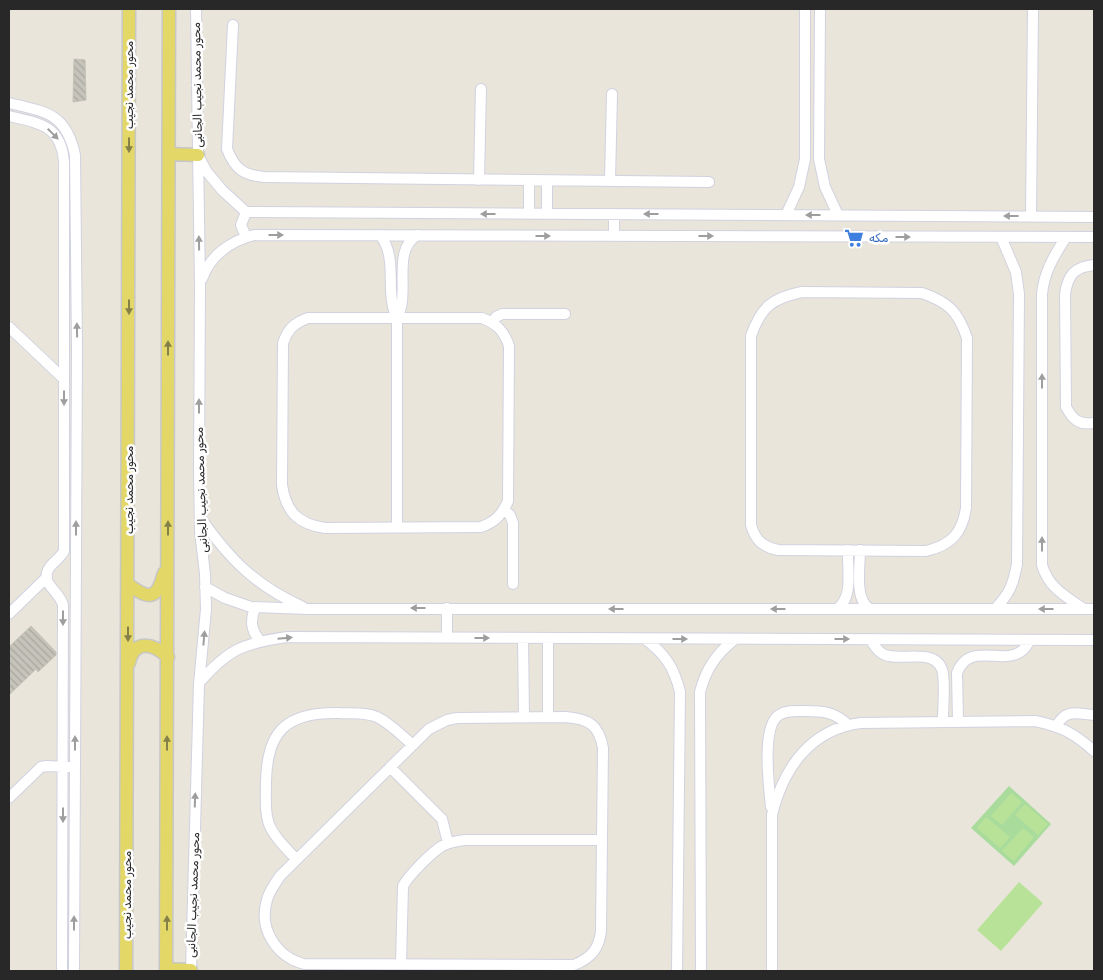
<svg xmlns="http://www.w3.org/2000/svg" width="1103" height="980" font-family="Rubik,'Noto Naskh Arabic',sans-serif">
	<defs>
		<pattern id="building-back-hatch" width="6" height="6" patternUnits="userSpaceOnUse" patternTransform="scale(1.25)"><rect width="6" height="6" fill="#c5c3ba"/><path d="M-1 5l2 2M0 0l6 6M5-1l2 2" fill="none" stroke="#a9a8a0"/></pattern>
	</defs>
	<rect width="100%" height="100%" fill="#e9e5db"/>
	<path fill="#a9db9d" d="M1009,786L1051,824L1014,866L971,828Z"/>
	<path fill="#b9e299" d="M1011,793L1022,802L1002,825L991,816Z
		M1025,804L1048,824L1038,835L1015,815Z
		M986,817L1010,837L1000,848L977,828Z
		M1023,828L1034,837L1014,861L1002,851Z
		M1019,882L1043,903L1001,951L977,930Z"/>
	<path fill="url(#building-back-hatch)" stroke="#c4c1b5" d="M74,59L85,60L86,100L73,102Z
		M31,626L56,652V655L38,672L36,669L9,695V647Z"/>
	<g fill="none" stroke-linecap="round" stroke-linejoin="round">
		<g stroke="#d1d2e0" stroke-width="12">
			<path id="minor" d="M820,9L819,159L825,187L838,215
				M233,25L227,149C235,169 243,175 264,177L709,182
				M9,103C46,112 66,113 75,155L77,348L74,971
				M9,116C39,123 61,125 64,162V551C60,559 52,562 48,570C41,584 60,592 63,605L62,971
				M199,157L207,172L222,190L246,212H254L1094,217
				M479,180L481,89
				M529,180V214
				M547,181V214
				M610,181L612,94
				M246,212L241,225L246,237
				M614,214V236
				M786,215L799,187L805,159V9
				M1031,216L1033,9
				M380,235C399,259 384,292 397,318
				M1066,237C1054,256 1044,272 1042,294V565C1048,587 1065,596 1084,609
				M1094,265C1074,267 1068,275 1065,294L1066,407C1073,420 1079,425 1094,423
				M202,279C210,255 231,241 254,235L1094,237
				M802,292L922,293C948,302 958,311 967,338L966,508C962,534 951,545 926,551L778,550C763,547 755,540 751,525V336C761,307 772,298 802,292Z
				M308,318H482C497,324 504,331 509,346L508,501C502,515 495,522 481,527L325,528C298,524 286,512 282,485L283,343C288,329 294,323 308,318Z
				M492,322L496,317L502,314H565
				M9,327L64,379
				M504,510L510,515L513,523V584
				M200,517C230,560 255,585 303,607
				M397,527V318C411,292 391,252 417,235
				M860,550C860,567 854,600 870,609
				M205,587L225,598L251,607L309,609H1094
				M255,608C250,621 251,630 260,641
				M837,609C854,597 847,569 848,550
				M995,609C1010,593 1013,585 1017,564L1019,294L1016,272L1001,237
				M9,614L47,577
				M447,638V608
				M523,638L524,717
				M548,638V717
				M645,639C665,654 674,667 680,692L677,971
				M870,639C874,645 877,651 883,654C900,663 939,645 943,674C945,689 943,706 943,721
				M199,683C228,649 244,643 287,637L1094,640
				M566,717C589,719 599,725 603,748L601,931C599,949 591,958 574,965L304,964C277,957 258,929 267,900C269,891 275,884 280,876L429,729L447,720L457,718Z
				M958,721L957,673C969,640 1003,667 1023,650C1026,647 1028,643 1030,640
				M1057,726C1065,708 1078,714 1094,715
				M390,767L442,819L448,843
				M9,798L41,767L46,766L70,767
				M771,807C769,787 761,726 779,715C787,710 797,711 805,711C823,711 835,712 848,725
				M296,859C266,827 265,826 266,782C267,730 287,712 339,713C352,714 365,712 377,717C390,723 402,736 413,745
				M401,964L403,886C409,875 431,853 442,846C449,842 457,841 465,840H602
				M191,971L199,684L206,609L205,574L200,531L199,470L200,287L196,9
				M701,971L700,692C706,669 716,654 735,639
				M772,971V815C783,769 810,729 861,723L1035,721C1060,726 1074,733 1094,751"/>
		</g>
		<g stroke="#c7c7c7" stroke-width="15">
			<path id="major" d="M169,154L198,155
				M129,585C151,601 157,598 164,573
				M129,663C134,638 154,644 168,657
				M166,969L191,970
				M126,971L129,9
				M166,971L169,9"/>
		</g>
		<use href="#minor" stroke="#fff" stroke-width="10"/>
		<use href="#major" stroke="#e2d767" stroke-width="12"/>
	</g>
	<defs><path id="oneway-solid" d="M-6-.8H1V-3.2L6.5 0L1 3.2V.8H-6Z" transform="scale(1.25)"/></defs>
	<g fill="#9e9e9e">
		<use href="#oneway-solid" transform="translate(53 134) rotate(45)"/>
		<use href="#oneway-solid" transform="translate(488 214) rotate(-180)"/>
		<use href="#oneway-solid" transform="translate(651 214) rotate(-180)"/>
		<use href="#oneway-solid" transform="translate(813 215) rotate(-180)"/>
		<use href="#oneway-solid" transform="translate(1011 216) rotate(-180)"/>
		<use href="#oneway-solid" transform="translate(276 235)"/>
		<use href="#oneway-solid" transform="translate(543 236)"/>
		<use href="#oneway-solid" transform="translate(706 236)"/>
		<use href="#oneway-solid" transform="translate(903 237)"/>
		<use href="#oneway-solid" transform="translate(199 243) rotate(-91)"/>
		<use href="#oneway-solid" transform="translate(77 330) rotate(-91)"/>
		<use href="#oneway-solid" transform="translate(1042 381) rotate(-90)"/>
		<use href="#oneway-solid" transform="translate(64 398) rotate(90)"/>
		<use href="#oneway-solid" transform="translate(199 406) rotate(-90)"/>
		<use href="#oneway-solid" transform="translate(76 528) rotate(-90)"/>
		<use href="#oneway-solid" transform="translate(1042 544) rotate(-90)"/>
		<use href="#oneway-solid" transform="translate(418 608) rotate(180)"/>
		<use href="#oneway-solid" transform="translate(616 609) rotate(-180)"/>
		<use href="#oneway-solid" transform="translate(778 609) rotate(-180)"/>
		<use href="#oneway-solid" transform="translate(1046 609) rotate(180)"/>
		<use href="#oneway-solid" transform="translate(63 618) rotate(90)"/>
		<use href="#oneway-solid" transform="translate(204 638) rotate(-85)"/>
		<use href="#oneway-solid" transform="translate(285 638) rotate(-5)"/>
		<use href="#oneway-solid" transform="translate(482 638)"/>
		<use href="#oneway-solid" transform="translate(680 639)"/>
		<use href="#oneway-solid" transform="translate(842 639)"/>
		<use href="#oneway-solid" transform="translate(75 743) rotate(-90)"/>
		<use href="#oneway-solid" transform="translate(195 800) rotate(-88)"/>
		<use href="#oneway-solid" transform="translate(63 815) rotate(90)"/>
		<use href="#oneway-solid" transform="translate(74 923) rotate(-90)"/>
	</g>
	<g fill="#858048">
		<use href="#oneway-solid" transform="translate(129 145) rotate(90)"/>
		<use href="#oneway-solid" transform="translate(129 307) rotate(90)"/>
		<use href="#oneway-solid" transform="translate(168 348) rotate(-90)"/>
		<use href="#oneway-solid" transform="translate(168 528) rotate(-90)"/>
		<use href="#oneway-solid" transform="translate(128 634) rotate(90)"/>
		<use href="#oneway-solid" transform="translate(167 743) rotate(-90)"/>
		<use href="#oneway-solid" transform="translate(167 923) rotate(-90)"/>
	</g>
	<defs>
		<g id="supermarket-bare" transform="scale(1.5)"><path d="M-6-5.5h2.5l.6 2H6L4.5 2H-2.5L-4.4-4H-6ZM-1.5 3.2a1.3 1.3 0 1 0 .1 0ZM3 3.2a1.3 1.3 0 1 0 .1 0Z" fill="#3f7fe0" stroke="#fff" stroke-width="2.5" paint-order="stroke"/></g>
	</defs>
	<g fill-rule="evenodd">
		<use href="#supermarket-bare" x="854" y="238"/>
	</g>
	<g text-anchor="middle" stroke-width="5" stroke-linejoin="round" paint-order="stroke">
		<g font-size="12" fill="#282828" stroke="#fff">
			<text transform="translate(129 85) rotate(-90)" y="4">محور محمد نجيب</text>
			<text transform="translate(197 85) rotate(-91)" y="4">محور محمد نجيب الجانبى</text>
			<text transform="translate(129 490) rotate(-90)" y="4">محور محمد نجيب</text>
			<text transform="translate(201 490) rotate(-92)" y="4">محور محمد نجيب الجانبى</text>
			<text transform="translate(127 895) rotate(-90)" y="4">محور محمد نجيب</text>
			<text transform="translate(193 895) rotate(-88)" y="4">محور محمد نجيب الجانبى</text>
		</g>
		<g font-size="12" fill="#366cbe" stroke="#fff" text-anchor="start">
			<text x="869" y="242">مكه</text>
		</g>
	</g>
	<rect width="1103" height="980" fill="none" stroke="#282828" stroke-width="20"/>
</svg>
